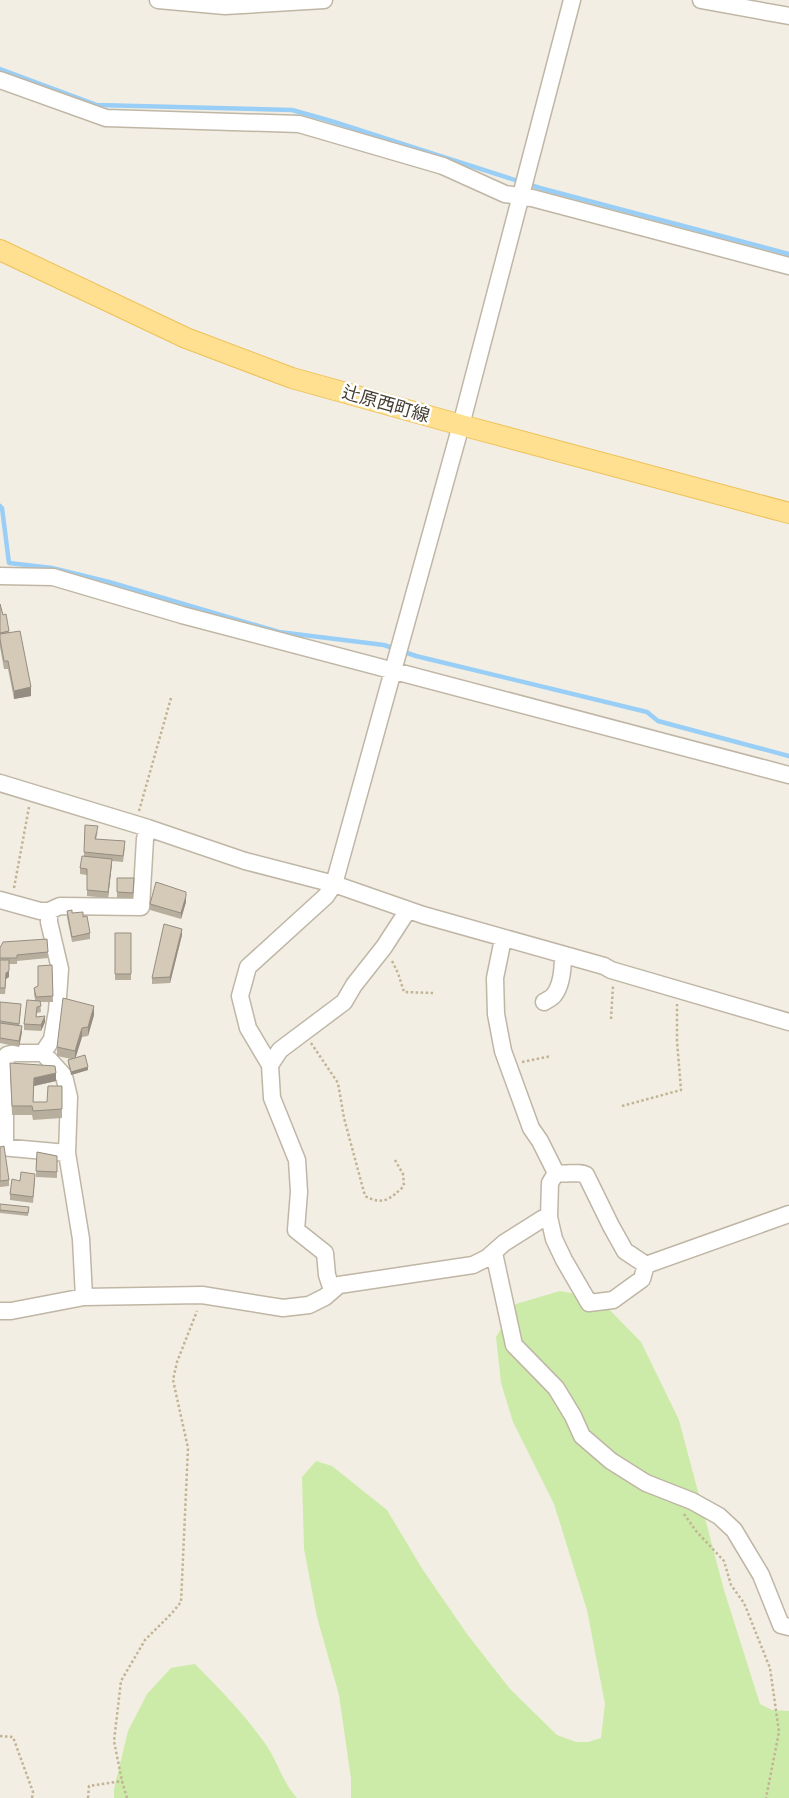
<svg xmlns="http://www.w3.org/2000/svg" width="789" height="1798" font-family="Raleway,'Noto Sans JP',sans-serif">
	<rect width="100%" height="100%" fill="#f3eee3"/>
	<path fill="#cceba8" d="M560,1291L598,1298L641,1342L679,1420L724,1590L760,1704L772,1710L789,1711V1798H351V1779L339,1695L317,1617L304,1549L302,1477L316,1461L332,1466L387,1510L423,1570L467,1634L510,1689L557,1735L576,1742H588L601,1738L605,1704L587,1610L554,1504L513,1422L501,1383L496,1337L516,1304Z
		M195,1664C219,1688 244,1714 264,1742C277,1759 282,1782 297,1798H114V1789L128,1731L147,1694L171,1668Z"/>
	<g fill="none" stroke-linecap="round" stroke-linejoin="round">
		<path stroke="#99cff6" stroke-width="4.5" d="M0,69L97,105L292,110L331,121L540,188L789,254
			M0,506L2,508L9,563L52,568L109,582L279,632L384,645L416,656L647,712L658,721L789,756"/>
		<g stroke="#bfb6a5" stroke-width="19">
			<path id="minor" d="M158,0L225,6L324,0
				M701,0L789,16
				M0,80L106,118L299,124L443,166L505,194L532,198L789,266
				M0,576L53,577L182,615L789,775
				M0,783L148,828L245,861L334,884L423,915L604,966L611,970L789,1022
				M0,900L40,911H49L60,906L141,907L145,839L148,828
				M503,939L495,978L496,1014L503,1051L531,1128L540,1141L556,1173
				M544,1002C547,1000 552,998 554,995C562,985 563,967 563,955
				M43,1053L52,1039L57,1011L60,969L49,922V911
				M270,1065L280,1050L344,1002L354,985L384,947L408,910
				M5,1146V1064L7,1055L15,1053H43L64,1076L69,1097L67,1153L81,1239L84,1297
				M0,1147L67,1153
				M556,1173L550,1183L549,1217L554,1239L564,1260L589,1303L613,1300L642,1279L646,1265
				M556,1173C566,1175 580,1171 586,1175L611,1226L625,1251L646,1265
				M494,1253L514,1345L556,1388L573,1416L582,1436L611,1461L646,1483L692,1501L719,1516L734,1530L761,1575L781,1625L789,1627
				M646,1265L789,1214
				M332,1290L327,1275L325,1253L296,1230L299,1192L297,1160L272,1098L270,1065L248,1028L240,996L248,967L326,896L334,884L461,425L572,0
				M0,1311H11L84,1297L202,1295L283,1308L309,1305L325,1297L339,1285L473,1265L487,1258L504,1243L542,1219L549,1217"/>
		</g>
		<g stroke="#edc157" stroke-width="22">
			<path id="major" d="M0,250L186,338L292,378L461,425L789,513"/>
		</g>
		<path stroke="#c2b395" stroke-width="2.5" stroke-dasharray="2.5 2.5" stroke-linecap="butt" d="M139,811L171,698
			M14,888L29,807
			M392,961L398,973L404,992L433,993
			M611,1019L613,986
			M311,1043L338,1083L344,1118L365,1196C383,1206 390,1199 404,1186L403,1174L395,1160
			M522,1062L551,1056
			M622,1106L681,1090L677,1041V1004
			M684,1514L696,1531L724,1561L731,1585L744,1603L770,1668L779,1732L766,1798
			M0,1736L13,1737L33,1792L32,1798
			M88,1798L89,1786L122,1781
			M127,1798L122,1781L114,1741L121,1681L145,1640L172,1613L181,1602L188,1448L173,1380L177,1362L197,1311"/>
		<use href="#minor" stroke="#fff" stroke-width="16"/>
		<use href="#major" stroke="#ffe090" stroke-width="20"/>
	</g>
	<path fill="#b7ae9e" d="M0,604L3,615L31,696L14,699L8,669H4L0,647Z
		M98,832L96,839L125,847L123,862L112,861L108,898L87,896V875L80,874V868L84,856V852Z
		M117,878H134L133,898H117Z
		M186,902L181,919L150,910V904Z
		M67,911L83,917L90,933V939L72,942L67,917Z
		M115,933H131V980H115Z
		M182,935L170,983L152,984V978Z
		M47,939L48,958L17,961V964H9V977L6,979L5,994H0V947Z
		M52,965L53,1002H40L41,1012L37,1013L36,1017L45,1022L41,1031L24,1030V1024L35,1000L34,994V988L38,986Z
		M0,1002L21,1010L19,1026L22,1032L19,1047L0,1043Z
		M94,1015L88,1036L82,1037L75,1058L88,1070L71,1075L68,1063V1060L71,1059L57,1056V1047Z
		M10,1071L56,1081L34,1086L33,1102H47L62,1086V1118L33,1120L32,1115H12Z
		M0,1147L9,1180V1186L0,1187Z
		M37,1152L57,1156V1178L36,1177Z
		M35,1180L33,1203L10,1200V1194L20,1181Z
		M0,1204L29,1207L28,1216L0,1213Z"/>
	<path fill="#958d81" d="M31,687V696L14,699V691Z
		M112,859V864L108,898V892Z
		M186,896V902L181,919V913Z
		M182,929V935L170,983V977Z
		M9,960V977L6,979L5,994L6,973Z
		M94,1006V1015L88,1036V1027Z
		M45,1016V1022L41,1031V1025Z
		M22,1026V1032L19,1047V1041Z
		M82,1028V1037L75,1060V1051Z
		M88,1067V1070L71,1075V1072Z
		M56,1073V1081L34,1086L33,1111L34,1078Z"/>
	<path fill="#d5cab8" stroke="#958d81" d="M0,604L3,615L6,614L9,631L0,633Z
		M20,631L31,687L14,691L8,661H4L0,639V634Z
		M85,825L98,826L95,839L125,841L123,856L84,852Z
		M82,856L112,859L108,892L87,890V869L80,868Z
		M117,878H134L133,893L117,892Z
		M156,882L186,892V896L181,913L150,904Z
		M72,910V913L83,912V917L87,916L90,933L72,937L67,911Z
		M164,924L182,929L170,977L152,978Z
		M115,933H131V974H115Z
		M47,939L48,952L17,955V958H0V947L1,946L3,942Z
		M0,960H9V971L6,973L5,988H0Z
		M52,965L53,996L36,997L34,988L38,986V966Z
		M63,998L94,1006L88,1027L82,1028L75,1051L57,1047Z
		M27,1000L40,1001L41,1006L37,1007L36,1017L45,1016L41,1025L24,1024Z
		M0,1002L21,1004L19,1024L0,1021Z
		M0,1023L22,1026L19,1041L0,1038Z
		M85,1055L88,1067L71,1072L68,1060Z
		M10,1063L55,1066L56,1073L34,1078L33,1102H47L48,1086H62V1109L33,1111L32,1106H12Z
		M4,1146L9,1180L0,1181V1147Z
		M37,1152L57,1156V1172L36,1171Z
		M21,1172L35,1174L33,1197L10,1194L12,1179L20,1181Z
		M0,1204L29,1207L28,1213L0,1210Z"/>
	<g text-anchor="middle" stroke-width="5" stroke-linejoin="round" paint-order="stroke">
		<g font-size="18" fill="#453e33" stroke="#fff">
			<text transform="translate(386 404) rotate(16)" y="6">辻原西町線</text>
		</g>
	</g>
</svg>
